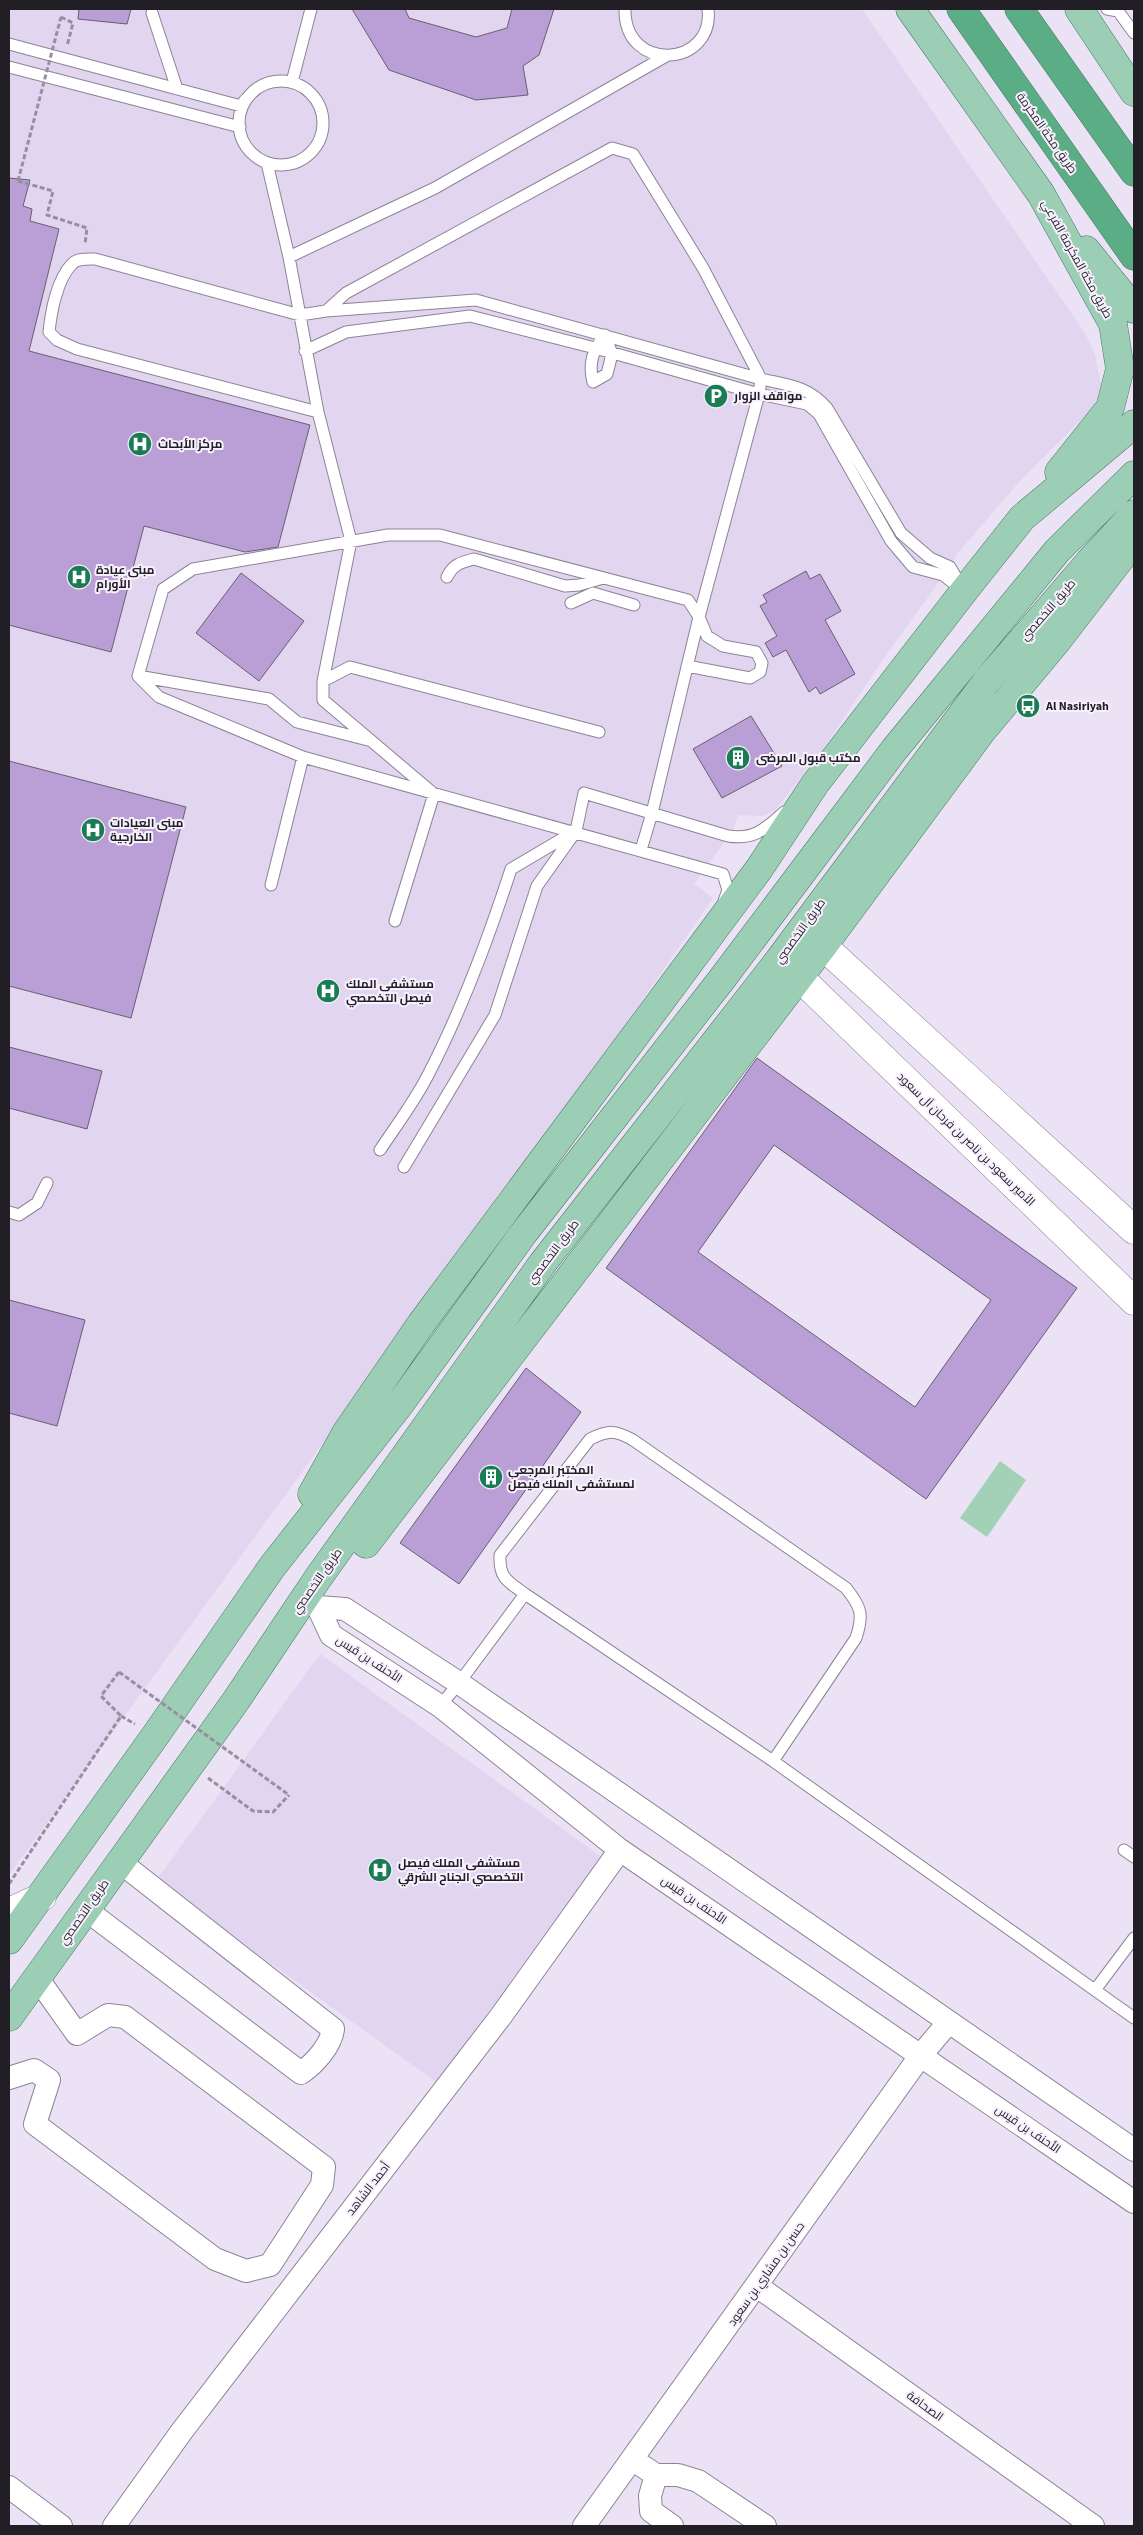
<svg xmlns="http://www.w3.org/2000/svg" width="1143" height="2535" font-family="'Source Sans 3',Cairo,sans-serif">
	<rect width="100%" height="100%" fill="#ebe2f6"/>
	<path fill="#e1d5ef" d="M9,9H862L1085,333L1095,355L1101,384L1094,407L1018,483L957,554L950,567L888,652L827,743L786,797L775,810L762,816L738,815L733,830L694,884L713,898L584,1084L9,1875Z
		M320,1654L603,1858L436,2082L156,1881Z"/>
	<path fill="#a2d1b7" d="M1000,1461L1026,1480L987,1537L960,1518Z"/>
	<path fill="#ba9fd6" stroke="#686071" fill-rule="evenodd" d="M79,9H131L127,24L78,19Z
		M352,9H405L409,18L476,37L507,28L512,9H554L539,55L523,66L528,95L476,100L389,70Z
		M9,178L30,180L23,206L32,209L30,221L59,229L29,351L310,425L278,547L245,552L144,526L111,652L9,625Z
		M806,571L810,579L820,574L841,611L825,620L855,674L820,694L816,687L809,692L786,650L773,657L765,643L777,636L760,606L767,602L763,595Z
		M241,573L304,621L259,681L196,633Z
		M751,716L782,766L722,798L693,749Z
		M9,761L186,807L131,1018L9,986Z
		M9,1047L102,1071L87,1129L9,1108Z
		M757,1058L1077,1288L926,1499L606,1268ZM774,1145L991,1300L915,1407L698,1252Z
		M9,1300L85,1320L57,1426L9,1413Z
		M526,1368L581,1412L459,1584L400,1543Z"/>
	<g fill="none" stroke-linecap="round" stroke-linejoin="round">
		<g stroke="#8c8495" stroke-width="13">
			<path id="service" d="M625,9C624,74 715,67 708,9
				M1107,9L1118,11L1134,33
				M152,13L177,89
				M9,44L241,106L245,100
				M9,67L240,127
				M239 123a42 42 0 1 1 84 0a42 42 0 1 1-84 0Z
				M292,82L311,9
				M267,163L289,257L318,412L351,541L323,681V700L434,794L395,921
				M289,257L435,188L666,56
				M326,311L346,293L612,148L633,154L703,268L761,379C788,385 808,386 827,408L901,533L930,558L950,567L964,591
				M605,335L612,354L607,374L593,382C588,363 593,350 605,335Z
				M305,351L346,332L470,316L595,348L759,394L807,404L819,414L824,423L891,541L913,567L943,575L957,586
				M318,412L77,349L57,340L49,332C51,312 57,279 72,264C77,258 88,259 95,259L300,315L326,311L476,300L761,379L759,394L699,617L652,813L641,850
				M447,577C453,564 462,562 474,559L565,586L579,585L603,578
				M571,603L593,593L634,605
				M138,676L163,589L193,569L388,535H440L688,600L699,617L707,636L723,646L756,652L762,663L760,672L750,678L687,666
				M138,676L159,697L303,757L723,874L728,890L724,901
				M138,676L269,699L297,722L368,740
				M323,681L350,667L599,732
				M271,885L303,757
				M380,1150C396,1126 414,1102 427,1077C462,1010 488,940 511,869L572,833
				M404,1167L495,1015L537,886L576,831L584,793L728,836C755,840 765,829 784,812
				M9,1212L19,1215L37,1203L47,1183
				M525,1594C507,1581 499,1578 500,1555L590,1439C609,1430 615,1430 633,1440L846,1588C861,1607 864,1614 856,1638L773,1761
				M440,1706L459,1683L525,1594L773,1761L1134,2018
				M1124,1850L1134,1857
				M1095,1990L1134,1938"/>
		</g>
		<g stroke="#8c8495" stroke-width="24">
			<path id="minor" d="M85,1909L301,2073C314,2064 331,2046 333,2029L120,1862
				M9,2078L34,2070L49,2080L35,2124L215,2259L246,2271L270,2265L322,2185L324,2167L125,2017L108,2015L77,2034L38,1979
				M1134,2150L459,1683L345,1609L318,1607L331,1635L440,1706L620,1850L1134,2202
				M757,2286L1093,2526
				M633,2460L656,2475H678L698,2481L765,2526
				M656,2475L650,2496L651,2511L672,2526
				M9,2487L61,2526
				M114,2526L182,2431L501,2016L620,1850
				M584,2526L921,2055L948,2023"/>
		</g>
		<g stroke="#8c8495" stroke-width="29">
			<path id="tertiary" d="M823,946L1134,1230
				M799,977L1134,1301
				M9,1912L42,1897"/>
		</g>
		<g stroke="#467b63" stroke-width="29">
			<path id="primary" d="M910,9L1041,194L1113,324L1120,369L1110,408L1059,472
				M1079,9L1134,92
				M1086,250L1134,309
				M312,1494L346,1433L421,1324L759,869L815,784L964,591L1022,518L1134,424
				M366,1544L823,946L982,731L1057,641L1134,541
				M9,1940L155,1736L272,1567L400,1404L523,1234L722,979L894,750L1057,551L1134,475
				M9,2017L235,1702L318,1578L542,1264L779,960L986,682L1091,560L1134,514"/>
		</g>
		<g stroke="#467b63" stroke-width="29">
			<path id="motorway" d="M961,9L1134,256
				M1019,9L1134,172"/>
		</g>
		<path stroke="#968f9e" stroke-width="3" stroke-dasharray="5 2.5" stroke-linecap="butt" d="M61,17L73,23L67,46
			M18,181L53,191L47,215L87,228L85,244
			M121,1716L135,1724
			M208,1778L253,1811L273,1812L289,1795
			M9,1884L121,1716L101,1696L119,1672"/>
		<use href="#service" stroke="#fff" stroke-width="11"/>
		<use href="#minor" stroke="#fff" stroke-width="22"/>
		<use href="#tertiary" stroke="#fff" stroke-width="28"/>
		<use href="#primary" stroke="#9cceb5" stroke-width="28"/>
		<use href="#motorway" stroke="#5aad84" stroke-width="28"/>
		<path stroke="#968f9e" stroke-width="3" stroke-dasharray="5 2.5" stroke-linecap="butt" d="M18,181L61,17
			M119,1672L289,1795"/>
	</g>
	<defs>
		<g id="parking-disc" transform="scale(1.25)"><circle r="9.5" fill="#1a7c54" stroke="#f7f1fd"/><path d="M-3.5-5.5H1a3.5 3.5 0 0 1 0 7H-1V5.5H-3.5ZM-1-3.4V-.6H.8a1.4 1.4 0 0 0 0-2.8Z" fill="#fff"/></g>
		<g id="hospital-disc" transform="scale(1.25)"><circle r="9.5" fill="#1a7c54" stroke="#f7f1fd"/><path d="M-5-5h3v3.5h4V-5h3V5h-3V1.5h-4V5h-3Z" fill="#fff"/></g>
		<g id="bus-disc" transform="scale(1.25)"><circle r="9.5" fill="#1a7c54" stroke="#f7f1fd"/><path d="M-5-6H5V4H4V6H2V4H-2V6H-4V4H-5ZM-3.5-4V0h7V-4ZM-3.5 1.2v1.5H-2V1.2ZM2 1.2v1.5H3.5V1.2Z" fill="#fff"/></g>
		<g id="building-disc" transform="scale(1.25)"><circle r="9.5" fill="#1a7c54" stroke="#f7f1fd"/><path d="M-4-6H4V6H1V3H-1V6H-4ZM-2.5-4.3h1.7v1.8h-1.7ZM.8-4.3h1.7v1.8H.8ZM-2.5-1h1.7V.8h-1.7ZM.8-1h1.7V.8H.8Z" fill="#fff"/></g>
	</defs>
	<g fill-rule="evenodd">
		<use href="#parking-disc" x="716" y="396"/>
		<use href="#hospital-disc" x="140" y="444"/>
		<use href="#hospital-disc" x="79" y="577"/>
		<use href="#bus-disc" x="1028" y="706"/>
		<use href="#building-disc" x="738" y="758"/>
		<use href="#hospital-disc" x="93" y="830"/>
		<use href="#hospital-disc" x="328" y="991"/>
		<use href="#building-disc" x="491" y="1477"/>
		<use href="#hospital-disc" x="380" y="1870"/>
	</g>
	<g text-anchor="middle" stroke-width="4" stroke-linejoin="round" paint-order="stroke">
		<g font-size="12" fill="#211e25" stroke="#f7f1fd">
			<text transform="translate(1047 133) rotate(55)" y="4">طريق مكة المكرمة</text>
			<text transform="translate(1077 259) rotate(61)" y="4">طريق مكة المكرمة الفرعي</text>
			<text transform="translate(1048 610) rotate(-49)" y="4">طريق التخصصي</text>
			<text transform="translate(800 931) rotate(-54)" y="4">طريق التخصصي</text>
			<text transform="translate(966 1139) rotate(44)" y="4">الأمير سعود بن ناصر بن فرحان آل سعود</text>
			<text transform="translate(553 1252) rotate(-53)" y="4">طريق التخصصي</text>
			<text transform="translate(317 1581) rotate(-55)" y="4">طريق التخصصي</text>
			<text transform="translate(369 1659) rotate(33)" y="4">الأحنف بن قيس</text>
			<text transform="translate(694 1900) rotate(34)" y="4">الأحنف بن قيس</text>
			<text transform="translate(84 1912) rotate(-55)" y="4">طريق التخصصي</text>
			<text transform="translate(1028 2129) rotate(34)" y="4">الأحنف بن قيس</text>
			<text transform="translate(368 2189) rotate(-52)" y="4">أحمد الشاهد</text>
			<text transform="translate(766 2274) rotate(-55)" y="4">حسن بن مشاري بن سعود</text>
			<text transform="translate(925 2406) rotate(36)" y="4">الصحافة</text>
		</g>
		<g font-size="12" font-weight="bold" fill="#211e25" stroke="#f7f1fd" text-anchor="start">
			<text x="734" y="400">مواقف الزوار</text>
			<text x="158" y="448">مركز الأبحاث</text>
			<text x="96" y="574">مبنى عيادة<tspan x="96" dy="14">الأورام</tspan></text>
			<text x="1046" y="710">Al Nasiriyah</text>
			<text x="756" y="762">مكتب قبول المرضى</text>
			<text x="110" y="827">مبنى العيادات<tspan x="110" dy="14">الخارجية</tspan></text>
			<text x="346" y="988">مستشفى الملك<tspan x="346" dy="14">فيصل التخصصي</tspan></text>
			<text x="508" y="1474">المختبر المرجعي<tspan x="508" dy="14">لمستشفى الملك فيصل</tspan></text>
			<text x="398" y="1867">مستشفى الملك فيصل<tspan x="398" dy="14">التخصصي الجناح الشرقي</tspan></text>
		</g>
	</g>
	<rect width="1143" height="2535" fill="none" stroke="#211e25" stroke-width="20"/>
</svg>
